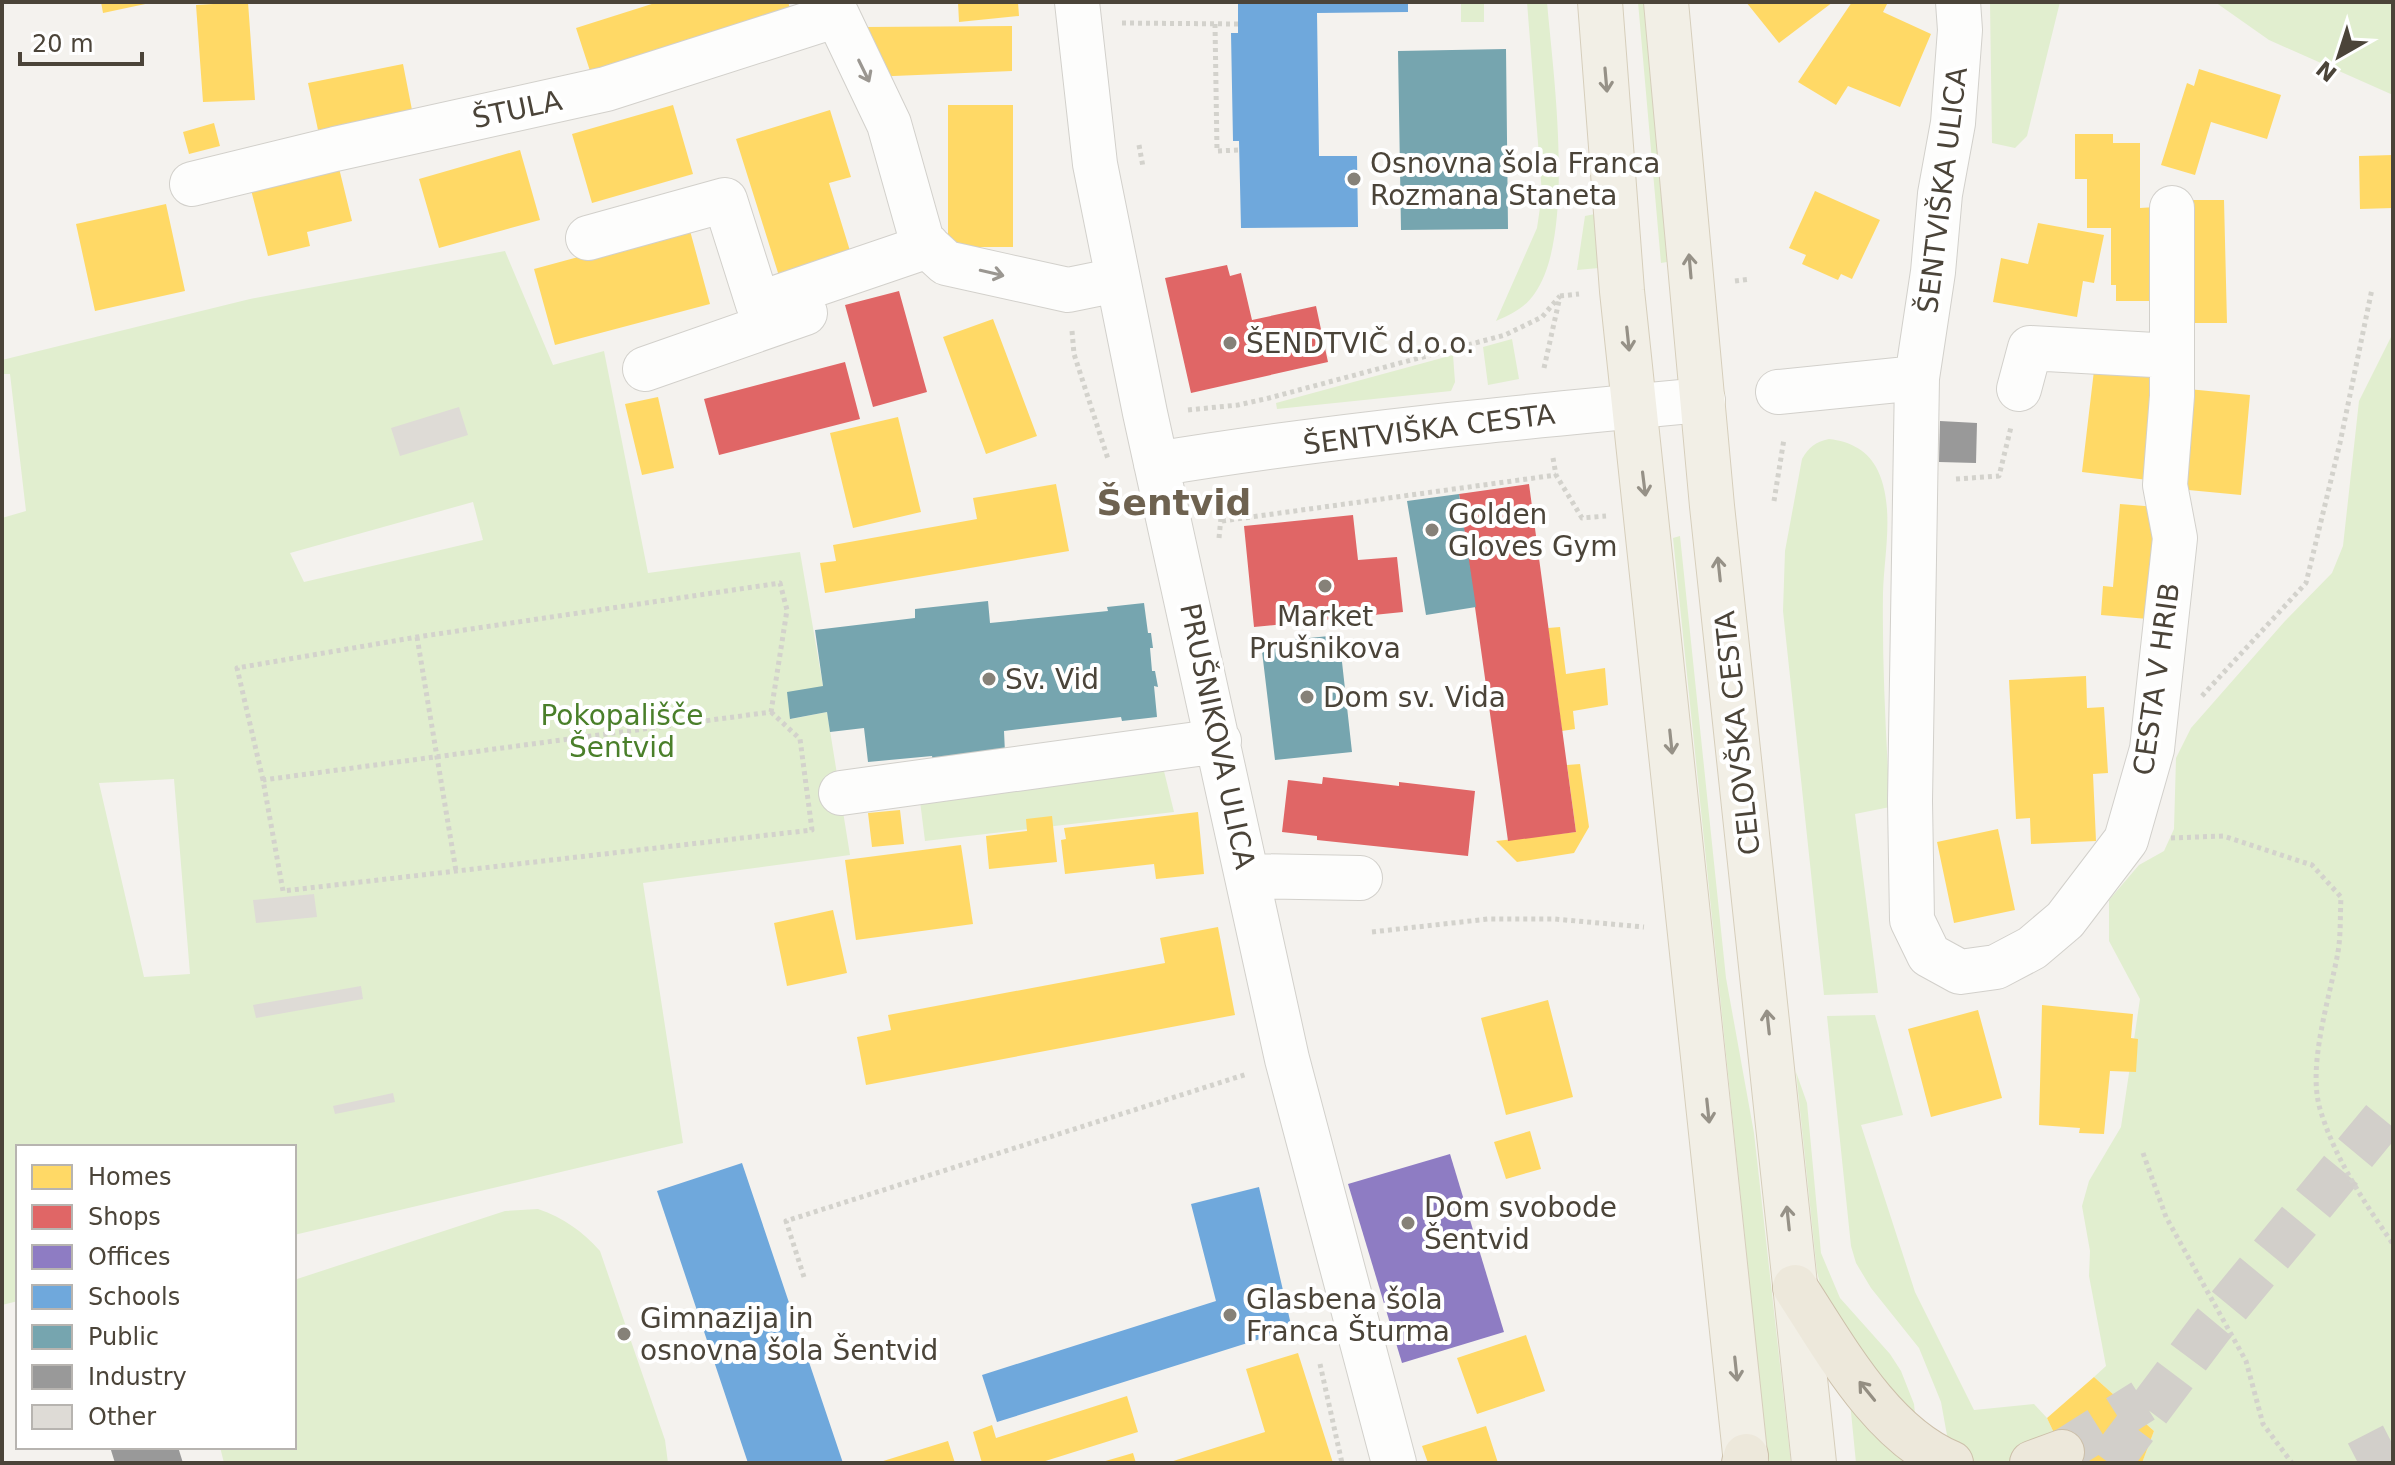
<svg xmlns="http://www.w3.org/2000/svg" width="2395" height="1465" font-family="'DejaVu Sans',sans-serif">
	<rect width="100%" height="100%" fill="#f4f2ee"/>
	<path fill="#e1eecf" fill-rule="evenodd" d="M1461,2H1484V22H1461Z
		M1527,2H1547C1553,73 1576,234 1535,293C1525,308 1512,314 1496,321L1537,228L1542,194Z
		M1638,2H1645L1667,262L1661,263Z
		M1990,2H2060L2027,136L2015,148L1992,143Z
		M2215,2H2393V95L2269,40Z
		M1595,214L1599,268L1577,270L1585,216Z
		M505,251L553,365L604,351L648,573L800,552L823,686L791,719L827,712L850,855L643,883L683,1143L294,1235V1147H18V1301L2,1305V518L26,511L10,374H2V360L250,299ZM473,502L483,540L304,582L290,553ZM174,779L190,974L144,977L99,783Z
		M2393,333V1463H2142L2154,1431L2094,1377L2106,1366L2089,1276L2090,1251L2082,1206L2089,1181L2121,1127L2140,999L2109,941V900L2139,865L2164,851L2174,829L2176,758L2191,728L2285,621L2332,573L2343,546L2359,401Z
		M1512,339L1519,379L1488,385L1483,347Z
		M1453,355L1455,382L1451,391L1277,409L1276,403Z
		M1829,439C1850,441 1869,451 1878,471C1895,508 1884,554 1883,593C1882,665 1886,736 1890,807L1855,814L1878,993L1824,995L1783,611L1785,551L1802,459C1809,447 1815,442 1829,439Z
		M1680,536L1726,978L1754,1133L1791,1463H1768L1673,538Z
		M1163,767L1174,812L925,841L919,793Z
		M1875,1015L1903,1115L1861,1125L1915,1292L1974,1410L2034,1404L2047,1418L2054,1433L2043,1463H1952L1941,1402L1919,1348L1871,1288L1856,1263L1851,1246L1827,1016Z
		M1796,1072L1807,1103L1821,1253L1840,1298L1890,1354L1901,1371L1914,1404L1920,1463H1856L1850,1402L1817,1272Z
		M538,1209C564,1218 582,1231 600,1251L665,1440L668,1463H224L220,1447H294V1280L505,1211Z"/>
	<path fill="#ffd966" d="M101,2H150V3L103,13Z
		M248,2L255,100L203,102L196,5Z
		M658,2H788L792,14L592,77L576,28Z
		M958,2H1018L1019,16L959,22Z
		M1746,2H1833L1779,43Z
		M1852,2H1888L1883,12L1931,34L1900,107L1848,86L1836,105L1798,82Z
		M1012,26V71L870,77L866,27Z
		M403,64L412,110L318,130L308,83Z
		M2199,69L2281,95L2267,139L2211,122L2195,175L2161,165L2187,83L2194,86Z
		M673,105L693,174L592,203L572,134Z
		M948,105H1013V247H948Z
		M830,110L851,177L829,183L851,254L779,276L736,139Z
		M214,123L220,146L189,154L183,132Z
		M2075,134H2113V143H2140V208L2156,207V301H2116V285H2111V228H2087V179H2075Z
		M520,150L540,220L439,248L419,179Z
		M2393,155V208L2360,209L2359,156Z
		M337,160L352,221L307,232L310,246L268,256L249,182Z
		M1815,191L1880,220L1852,279L1841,274L1838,280L1802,264L1806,255L1789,248Z
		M2181,200H2224L2227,323H2184Z
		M166,204L185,291L95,311L76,224Z
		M2038,223L2104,235L2094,283L2083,281L2077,317L1993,302L2001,258L2028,264Z
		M689,227L710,304L555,345L534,269Z
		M993,319L1037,436L986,454L943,337Z
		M2095,362L2154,370L2148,416L2164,417L2156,481L2082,472Z
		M2188,389L2250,395L2241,495L2178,489Z
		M658,397L674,468L642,475L625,404Z
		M898,417L921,512L853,528L830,433Z
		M1056,484L1069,551L825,593L820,563L836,561L833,545L977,519L973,498Z
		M2120,504L2157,507L2148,619L2101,615L2103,586L2113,587Z
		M1560,627L1566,674L1605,668L1608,705L1573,711L1575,729L1562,731L1548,628Z
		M2086,676L2087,708L2104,707L2108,773L2093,774L2096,841L2031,844L2030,818L2016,819L2009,680Z
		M1580,764L1589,827L1574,853L1517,862L1496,841L1576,832L1567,765Z
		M900,810L904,844L872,847L868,813Z
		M1198,812L1204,874L1156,879L1154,864L1065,874L1061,840L1066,839L1064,828Z
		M1052,816L1057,862L989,869L986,836L1027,831L1026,819Z
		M1998,829L2015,910L1954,923L1937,842Z
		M961,845L973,924L856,940L845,860Z
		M833,910L847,973L787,986L774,923Z
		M1218,927L1235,1015L866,1085L857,1037L891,1030L888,1015L1165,963L1160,938Z
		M1548,1000L1573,1097L1506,1115L1481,1018Z
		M2042,1005L2133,1014L2131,1038L2138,1039L2136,1072L2110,1071L2104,1134L2079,1133L2080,1128L2039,1125Z
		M1978,1010L2002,1098L1931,1117L1908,1029Z
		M1530,1131L1541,1169L1506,1179L1494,1142Z
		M1526,1335L1545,1391L1477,1414L1457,1358Z
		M1298,1353L1333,1463H1167L1265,1432L1246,1369Z
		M2094,1377L2154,1431L2142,1463H2068L2047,1418Z
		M1127,1396L1138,1432L1039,1463H982L973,1432L992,1425L996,1438Z
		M1486,1426L1498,1463H1428L1422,1446Z
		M948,1441L955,1463H880V1462Z
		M1133,1453L1136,1463H1102V1462Z"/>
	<path fill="#e06666" d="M1227,265L1230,276L1241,273L1252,320L1316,306L1328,362L1191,393L1165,278Z
		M899,291L927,392L873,407L845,305Z
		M845,362L860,419L719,455L704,399Z
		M1529,484L1576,832L1508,841L1459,494Z
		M1353,515L1358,560L1397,557L1403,612L1254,627L1244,526Z
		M1323,777L1399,786V782L1475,791L1468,856L1317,840V836L1282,832L1288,780L1322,784Z"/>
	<path fill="#8e7cc3" d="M1450,1154L1504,1332L1402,1363L1348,1184Z"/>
	<path fill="#6fa8dc" d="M1238,2H1408V12L1317,13L1319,156H1357L1358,227L1241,228L1239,141H1233L1231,33H1238Z
		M742,1163L843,1463H748L657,1191Z
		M1259,1187L1292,1329L997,1422L982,1375L1216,1301L1191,1204Z"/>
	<path fill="#76a5af" d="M1506,49L1508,229L1401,230L1398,51Z
		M1459,494L1476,607L1426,615L1407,501Z
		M988,601L990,623L1108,611L1107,607L1144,603L1148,633H1151L1153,648H1150L1152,671H1155L1158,687L1154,686L1157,717L1122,721L1121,717L1004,731L1005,753L933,761L932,756L868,762L864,728L830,732L827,712L790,719L787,692L823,686L815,630L915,618V609Z
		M1339,635L1352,752L1275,760L1261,643Z"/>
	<path fill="#999" d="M1940,421L1977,423L1976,463L1939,462Z
		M110,1447H178L183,1463H115Z"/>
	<path fill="#dedbd6" d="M459,407L468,435L400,456L391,428Z
		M314,894L317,917L256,923L253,900Z
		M361,986L363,999L256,1018L253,1005Z
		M393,1093L395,1102L335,1114L333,1106Z"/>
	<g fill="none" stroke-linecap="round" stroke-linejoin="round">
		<path stroke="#d2cfca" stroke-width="44" stroke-dasharray="44 22" stroke-linecap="butt" d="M2062,1452L2143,1401
			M2109,1463L2211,1327L2393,1107
			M2358,1463L2393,1445"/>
		<g stroke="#d2d0cb" stroke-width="46">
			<path id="minor" d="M828,2L837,15L889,124L922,241L946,263L1068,290L1117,280
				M1077,2L1095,164L1145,413L1287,1059L1394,1463
				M1958,2L1960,30L1953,123L1940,194L1933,272L1917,378L1910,801L1912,920L1929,955L1960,972L1996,967L2032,948L2065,920L2126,840L2152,749L2175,538L2165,485L2172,396V208
				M192,184L335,149L606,89L837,15
				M588,238L725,200L758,304L928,246
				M645,369L805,313
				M2019,389L2030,348L2172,356
				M1778,392L1917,378
				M1156,464C1337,434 1521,417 1703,400
				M841,793L1219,741
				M1249,876L1360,878"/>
		</g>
		<g stroke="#d6cebb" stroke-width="46">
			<path id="major" d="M1600,2L1622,291L1746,1463
				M1666,2L1712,506L1814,1463"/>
		</g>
		<g stroke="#ccbfa9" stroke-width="46">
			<path id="highway" d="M1795,1287C1835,1348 1881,1434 1951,1463
				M1744,1463L1746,1456
				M2032,1463L2062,1452"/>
		</g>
		<path stroke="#d3d2cc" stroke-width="5" stroke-dasharray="4 4" stroke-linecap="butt" d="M1122,23L1238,24
			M1215,24L1217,151L1239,150
			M1139,145L1143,167
			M1735,281L1750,279
			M1560,296L1579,294
			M1072,331L1074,354L1108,459
			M1544,368L1559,301
			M1188,410L1238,405L1269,398L1505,335L1542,317L1560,296
			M1553,458L1556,475L1582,518L1606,516
			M1956,479L1999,476L2011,427
			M1774,501L1784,439
			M1222,521L1556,475
			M1219,538L1223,497
			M417,637L456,871
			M2202,696L2306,583L2340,443L2372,289
			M771,712L800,739L812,830L283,891L263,780Z
			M263,780L237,668L417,637L780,583L787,610L771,712
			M2171,838L2223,836L2312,865L2341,897C2340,915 2341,934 2338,952C2330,997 2307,1065 2320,1109C2335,1159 2364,1202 2393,1244
			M1372,932L1488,919H1554L1644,927
			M2143,1153L2166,1217L2246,1361L2263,1424L2292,1463
			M804,1277L786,1221L1247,1074
			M1320,1364L1342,1463"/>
		<use href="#minor" stroke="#fdfdfc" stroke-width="44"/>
		<use href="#major" stroke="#f2efe6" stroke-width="44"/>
		<use href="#highway" stroke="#ede8db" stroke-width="44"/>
	</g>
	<defs><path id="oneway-shaft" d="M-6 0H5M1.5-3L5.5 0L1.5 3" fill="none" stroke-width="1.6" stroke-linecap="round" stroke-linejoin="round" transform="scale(2)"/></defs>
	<g stroke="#9b9791">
		<use href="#oneway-shaft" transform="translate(864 71) rotate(64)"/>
		<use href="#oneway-shaft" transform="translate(992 273) rotate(13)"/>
	</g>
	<g stroke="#969187">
		<use href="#oneway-shaft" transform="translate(1606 80) rotate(85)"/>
		<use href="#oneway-shaft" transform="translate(1690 266) rotate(-95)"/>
		<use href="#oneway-shaft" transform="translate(1628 339) rotate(84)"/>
		<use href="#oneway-shaft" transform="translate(1644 484) rotate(83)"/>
		<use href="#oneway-shaft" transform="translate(1719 569) rotate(-96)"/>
		<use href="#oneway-shaft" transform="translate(1671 742) rotate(84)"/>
		<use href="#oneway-shaft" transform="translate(1768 1022) rotate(-96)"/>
		<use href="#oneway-shaft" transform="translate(1708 1111) rotate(84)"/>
		<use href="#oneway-shaft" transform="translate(1788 1218) rotate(-96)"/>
		<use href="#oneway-shaft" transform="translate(1736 1369) rotate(84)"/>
	</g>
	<use stroke="#948e82" href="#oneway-shaft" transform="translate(1867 1391) rotate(-129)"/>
	<g fill="#868178" stroke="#fff" stroke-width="3">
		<circle cx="1354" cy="179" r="8"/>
		<circle cx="1230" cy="343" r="8"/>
		<circle cx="1432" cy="530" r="8"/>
		<circle cx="1325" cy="586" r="8"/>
		<circle cx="989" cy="679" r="8"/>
		<circle cx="1307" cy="697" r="8"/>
		<circle cx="1408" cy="1223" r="8"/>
		<circle cx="1230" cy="1315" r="8"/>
		<circle cx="624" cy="1334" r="8"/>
	</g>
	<g text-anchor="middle" stroke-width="8" stroke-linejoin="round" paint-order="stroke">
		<g font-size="28" fill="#4b4439" stroke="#fff">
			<text transform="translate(517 109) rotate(-12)" y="10">ŠTULA</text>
			<text transform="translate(1942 190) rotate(-83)" y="10">ŠENTVIŠKA ULICA</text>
			<text transform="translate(1429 429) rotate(-7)" y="10">ŠENTVIŠKA CESTA</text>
			<text transform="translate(2156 679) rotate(-82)" y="10">CESTA V HRIB</text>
			<text transform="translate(1737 733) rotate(-96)" y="10">CELOVŠKA CESTA</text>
			<text transform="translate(1218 736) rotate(78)" y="10">PRUŠNIKOVA ULICA</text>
		</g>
		<g font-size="28" fill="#4b4439" stroke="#fff" text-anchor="start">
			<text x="1370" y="173">Osnovna šola Franca<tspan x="1370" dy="32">Rozmana Staneta</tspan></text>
			<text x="1246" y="353">ŠENDTVIČ d.o.o.</text>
			<text x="1448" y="524">Golden<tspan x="1448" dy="32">Gloves Gym</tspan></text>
			<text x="1325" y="626" text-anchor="middle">Market<tspan x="1325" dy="32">Prušnikova</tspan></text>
			<text x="1005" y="689">Sv. Vid</text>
			<text x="1323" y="707">Dom sv. Vida</text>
			<text x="1424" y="1217">Dom svobode<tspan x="1424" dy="32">Šentvid</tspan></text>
			<text x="1246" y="1309">Glasbena šola<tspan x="1246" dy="32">Franca Šturma</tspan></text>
			<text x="640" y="1328">Gimnazija in<tspan x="640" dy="32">osnovna šola Šentvid</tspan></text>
		</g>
		<g font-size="28" fill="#4a7f2a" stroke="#fff">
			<text x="622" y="725">Pokopališče<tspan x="622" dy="32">Šentvid</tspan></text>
		</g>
		<g font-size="36" font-weight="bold" fill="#6e6250" stroke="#fff">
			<text x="1174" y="515">Šentvid</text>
		</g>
	</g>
	<rect width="2395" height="1465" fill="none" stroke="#4b4439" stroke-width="8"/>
	<rect x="16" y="1145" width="280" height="304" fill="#ffffff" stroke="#b7b4b0" stroke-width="2"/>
	<rect x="32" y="1165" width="40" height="24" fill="#ffd966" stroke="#b7b4b0" stroke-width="2"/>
	<text x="88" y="1185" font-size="24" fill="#4b4439">Homes</text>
	<rect x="32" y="1205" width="40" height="24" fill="#e06666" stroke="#b7b4b0" stroke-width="2"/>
	<text x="88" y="1225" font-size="24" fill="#4b4439">Shops</text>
	<rect x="32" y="1245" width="40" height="24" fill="#8e7cc3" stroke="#b7b4b0" stroke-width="2"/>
	<text x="88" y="1265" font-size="24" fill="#4b4439">Offices</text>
	<rect x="32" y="1285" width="40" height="24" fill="#6fa8dc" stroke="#b7b4b0" stroke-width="2"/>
	<text x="88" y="1305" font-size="24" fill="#4b4439">Schools</text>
	<rect x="32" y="1325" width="40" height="24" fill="#76a5af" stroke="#b7b4b0" stroke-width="2"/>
	<text x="88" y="1345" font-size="24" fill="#4b4439">Public</text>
	<rect x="32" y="1365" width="40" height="24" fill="#999999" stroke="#b7b4b0" stroke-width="2"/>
	<text x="88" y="1385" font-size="24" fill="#4b4439">Industry</text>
	<rect x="32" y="1405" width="40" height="24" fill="#dedbd6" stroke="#b7b4b0" stroke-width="2"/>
	<text x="88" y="1425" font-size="24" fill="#4b4439">Other</text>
	<g transform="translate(2339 56) rotate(219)" stroke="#ffffff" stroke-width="6" paint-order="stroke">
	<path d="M0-6L14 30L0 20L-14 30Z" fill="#4b4439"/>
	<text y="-12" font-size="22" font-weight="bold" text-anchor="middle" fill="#4b4439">N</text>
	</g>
	<path d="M20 52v12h122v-12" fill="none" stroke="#4b4439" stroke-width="4"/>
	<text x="32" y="52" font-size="24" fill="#4b4439" stroke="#ffffff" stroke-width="6" paint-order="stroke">20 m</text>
</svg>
